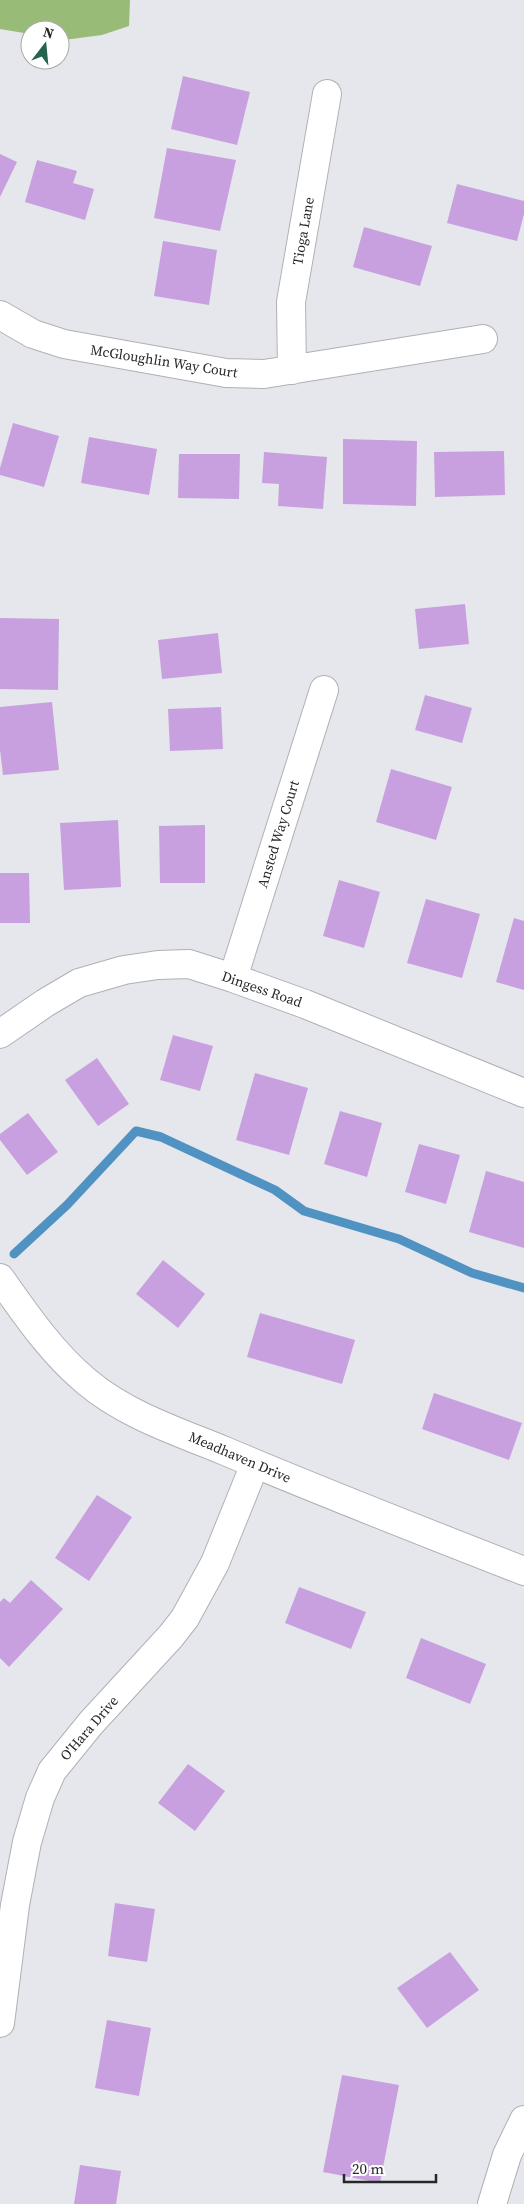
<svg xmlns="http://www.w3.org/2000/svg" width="524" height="2204" font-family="'Source Serif 4',serif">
	<rect width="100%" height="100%" fill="#e5e7ec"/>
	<path fill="#98bc78" d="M0,0H130L129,26L102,35L64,40L60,39V30H30V34L0,29Z"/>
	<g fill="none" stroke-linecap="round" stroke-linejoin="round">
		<path stroke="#5093c3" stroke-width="9" d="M14,1254L67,1205L136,1131L161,1137L275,1190L304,1211L399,1239L472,1273L524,1288"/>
	</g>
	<path fill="#c9a0df" d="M183,76L250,92L237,145L171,129Z
		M167,148L236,160L220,231L154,218Z
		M0,154L17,162L0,197Z
		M37,160L77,171L73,183L94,189L85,220L25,202Z
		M457,184L524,201V214L517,241L447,223Z
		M364,227L432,246L420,286L353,267Z
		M163,241L217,250L209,305L154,296Z
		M13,423L59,436L44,487L0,475V468Z
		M89,437L157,449L149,495L81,483Z
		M343,439L417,441L416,506L343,504Z
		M504,451L505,495L435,497L434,452Z
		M264,452L327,457L323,509L278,506L279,484L262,483Z
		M179,454H240L239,499L178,498Z
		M465,604L469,644L419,649L415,609Z
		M0,618L59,619L58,690L0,689Z
		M218,633L222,673L162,679L158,640Z
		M425,695L472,708L462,743L415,730Z
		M52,702L59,770L3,775L0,750V707Z
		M221,707L223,749L170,751L168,709Z
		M391,769L452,787L436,840L376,822Z
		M118,820L121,887L64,890L60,823Z
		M205,825V883H160L159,826Z
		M0,873H29L30,923H0Z
		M339,880L380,892L364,948L323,936Z
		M426,899L480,914L462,978L407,963Z
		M514,918L524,921V990L496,982Z
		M173,1035L213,1046L200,1091L160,1080Z
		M97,1058L129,1104L98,1126L65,1080Z
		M255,1073L308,1088L289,1155L236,1140Z
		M340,1111L382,1123L367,1177L324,1164Z
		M28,1113L58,1152L27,1175L0,1140V1134Z
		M419,1144L460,1155L446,1204L405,1192Z
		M486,1171L524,1182V1248L469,1232Z
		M163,1260L205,1294L178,1328L136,1294Z
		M260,1313L355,1340L342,1384L247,1357Z
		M434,1393L522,1423L509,1460L422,1429Z
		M97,1495L132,1517L89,1581L55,1558Z
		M31,1580L63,1609L9,1667L0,1658V1602L4,1598L10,1603Z
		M299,1587L366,1612L351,1649L285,1623Z
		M421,1638L486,1664L470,1704L406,1678Z
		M188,1764L225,1791L195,1831L158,1803Z
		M115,1903L155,1909L147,1962L108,1956Z
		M450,1952L479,1990L427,2028L397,1988Z
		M107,2020L151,2028L139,2096L95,2088Z
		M342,2075L399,2085L380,2183L323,2172Z
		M80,2165L121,2171L116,2204H74Z"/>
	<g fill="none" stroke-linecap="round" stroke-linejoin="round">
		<g stroke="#afb1b6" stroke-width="30">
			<path id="minor" d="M0,315L33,334L64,344L226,373L264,374L483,339
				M292,370L291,302L327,94
				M233,978L324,690
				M0,1034L45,1003L79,983L124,970L158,965L189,964L233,978L305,1004L524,1093
				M0,1278C26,1315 52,1353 87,1382C126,1415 179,1432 225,1451C324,1493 424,1532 524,1571
				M0,2023L15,1905L27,1842L40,1798L52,1771L91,1723L171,1636L185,1618L215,1563L255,1464
				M492,2204L507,2155L524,2120"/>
		</g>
		<use href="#minor" stroke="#fff" stroke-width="28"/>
	</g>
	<g text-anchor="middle" stroke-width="5" stroke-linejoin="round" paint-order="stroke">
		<g font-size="14" fill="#27282a" stroke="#fff">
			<text transform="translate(303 231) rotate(-80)" y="5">Tioga Lane</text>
			<text transform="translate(164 361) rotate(9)" y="5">McGloughlin Way Court</text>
			<text transform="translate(278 834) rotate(-73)" y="5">Ansted Way Court</text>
			<text transform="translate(262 989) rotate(19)" y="5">Dingess Road</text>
			<text transform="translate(240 1457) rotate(23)" y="5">Meadhaven Drive</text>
			<text transform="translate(89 1728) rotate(-49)" y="5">O'Hara Drive</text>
		</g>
	</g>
	<g transform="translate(45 45) rotate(16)"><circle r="24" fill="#ffffff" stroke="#a9a9aa"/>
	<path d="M0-4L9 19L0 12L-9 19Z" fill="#25634f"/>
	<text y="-8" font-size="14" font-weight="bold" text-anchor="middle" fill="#27282a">N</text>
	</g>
	<path d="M344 2174v8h92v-8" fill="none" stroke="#27282a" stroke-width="2.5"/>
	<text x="352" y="2174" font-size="15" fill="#27282a" stroke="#ffffff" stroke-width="4" paint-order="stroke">20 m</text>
</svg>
